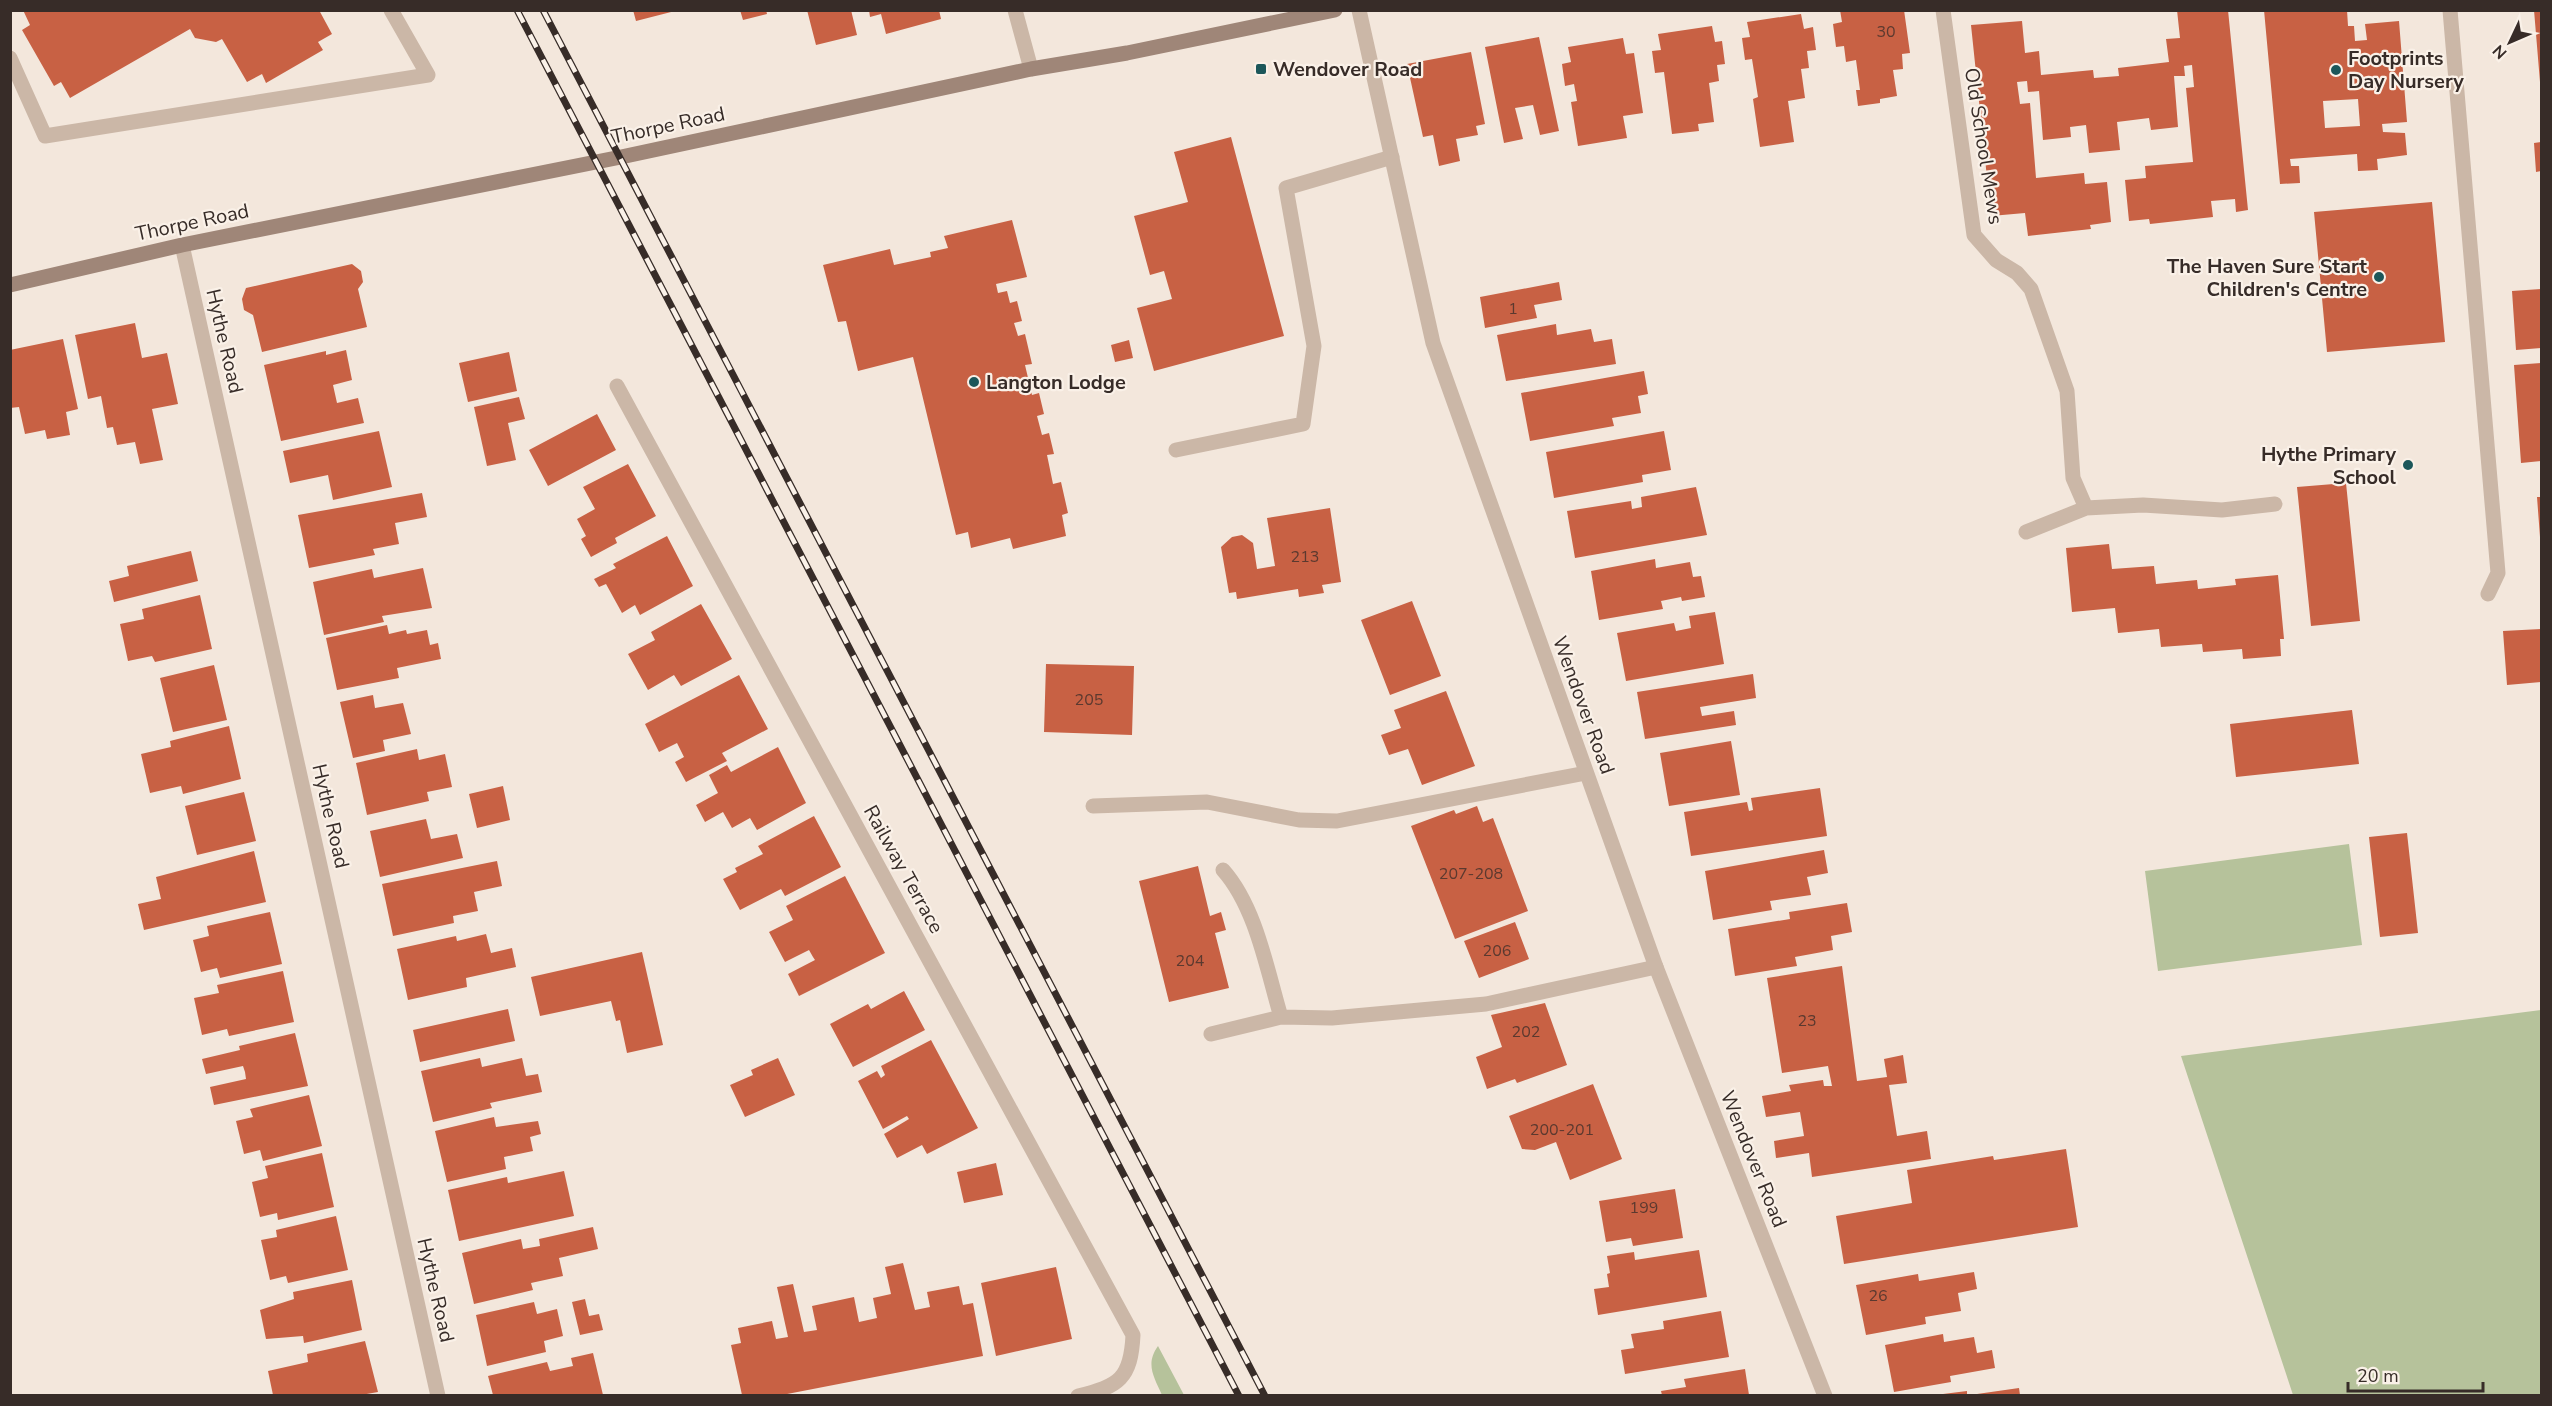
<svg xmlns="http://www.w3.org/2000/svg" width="2552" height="1406" font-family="'Nunito Sans',sans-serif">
	<rect width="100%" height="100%" fill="#f3e7dc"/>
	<path fill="#b6c29b" d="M2349,844L2362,945L2158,971L2145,871Z
		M2541,1010V1395H2293L2181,1056Z
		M1158,1346L1184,1395H1162C1154,1377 1145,1364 1158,1346Z"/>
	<path fill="#c86144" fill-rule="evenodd" d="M319,10L332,34L318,42L323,50L266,83L262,74L247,82L222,39L216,42L195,38L190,29L70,98L61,82L54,86L22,30L30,25L23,10Z
		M633,10H675V11L636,21Z
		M740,10H766L767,14L743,20Z
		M807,10H851L857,35L816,45Z
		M869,10H939L941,19L886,34L881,14L870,17Z
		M1840,10H1904L1910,53L1902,54L1903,69L1893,70L1897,96L1880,99V103L1858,106L1856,90H1860L1856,60L1846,62L1844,46L1836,47L1833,24L1842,22Z
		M2177,10H2228L2248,210L2236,212L2235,199L2211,201L2213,217L2150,224L2149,219L2129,221L2125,180L2146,178L2145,166L2193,162L2186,88L2194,87L2192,65L2184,66L2185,76H2174L2178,127L2151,130L2149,118L2117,122L2120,150L2089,153L2086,125L2070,127L2071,137L2043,140L2039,91L2028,92L2027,81L2017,82L2020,104L2030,103L2036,178L2084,173L2085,184L2107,182L2111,222L2090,225L2091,229L2028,236L2025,213L1991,216L1971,25L2022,21L2025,53L2039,51L2041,75L2093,70L2094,78L2119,76L2118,68L2169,62L2166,39L2180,38Z
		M2264,10H2347L2348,26H2354L2355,41L2367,40L2365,24L2399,21L2407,122L2382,124L2383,132L2405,133L2407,155L2377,159L2378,170L2358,171L2357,154L2290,159L2291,166H2299L2300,183L2280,184ZM2358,99L2360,126L2325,128L2323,101Z
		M2534,10H2541V81L2540,82Z
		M1801,14L1804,29L1813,27L1816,50L1807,51L1809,68L1801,69L1805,98L1788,101L1794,142L1760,147L1753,99L1758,97L1752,59L1745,60L1742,38L1750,37L1747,22Z
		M1712,26L1715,42L1722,41L1725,64L1717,65L1719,81L1709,83L1714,122L1698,124L1699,131L1672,134L1664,72L1655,73L1652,51L1661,50L1658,34Z
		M1539,37L1559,131L1540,135L1533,105L1515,108L1523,139L1504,143L1485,47Z
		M1623,38L1626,54L1634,53L1643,113L1623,116L1627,138L1578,146L1571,102L1577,101L1574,84L1565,86L1562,64L1571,62L1568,47Z
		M1471,52L1485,124L1476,126L1478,135L1456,139L1460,161L1439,166L1433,135L1423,137L1407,64Z
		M1231,137L1284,336L1154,371L1137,308L1172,299L1164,271L1150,275L1134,216L1188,202L1174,152Z
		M2541,142V171L2536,172L2534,143Z
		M2432,202L2445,342L2327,352L2314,212Z
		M1012,220L1027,277L996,284L998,293L1007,291L1010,303L1017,301L1022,321L1014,323L1018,336L1025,334L1032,364L1025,365L1032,395L1039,393L1044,414L1037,416L1042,435L1049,433L1054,454L1047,455L1053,484L1061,482L1068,513L1062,515L1066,536L1013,549L1010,538L971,548L968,532L956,535L913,357L858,371L846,321L838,322L823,265L890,249L894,265L931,257L930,252L948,248L944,236Z
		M352,264L361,271L363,282L358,289L367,327L262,352L253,315L244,310L242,299L246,288Z
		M1559,282L1562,300L1534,305L1537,318L1485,328L1480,297Z
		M2541,289V348L2516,350L2512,291Z
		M135,323L142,358L167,353L178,404L152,409L163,460L140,464L135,442L117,445L113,427L107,428L101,396L88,399L75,335Z
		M1556,324L1557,335L1591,329L1594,342L1612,339L1616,364L1506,381L1497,335Z
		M63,339L78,409L66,412L70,435L47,439L45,430L25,434L19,407L10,408V350Z
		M1129,340L1133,358L1115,362L1111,345Z
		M346,350L352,380L333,385L337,403L358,398L364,423L281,441L264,365L326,351V355Z
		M509,352L517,391L468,402L459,363Z
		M2541,363V461L2521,463L2514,365Z
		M1644,371L1648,394L1638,396L1641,413L1612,418L1614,426L1530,441L1521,393Z
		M519,397L525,419L508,423L516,460L487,466L474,407Z
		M597,414L616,450L548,486L529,450Z
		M379,431L392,487L333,500L328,475L290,483L283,451Z
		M1664,431L1671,470L1642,475L1643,482L1554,498L1546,452Z
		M628,464L656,516L615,538L617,543L591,557L581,539L586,536L577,519L595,509L583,487Z
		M2346,483L2360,621L2311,626L2297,487Z
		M1696,487L1707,535L1575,558L1567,511L1631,501L1632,509L1642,507L1641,497Z
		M422,493L427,517L395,523L399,544L373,549L375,555L309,568L298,515Z
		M2537,497H2541V536L2540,537Z
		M1330,508L1341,582L1322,585L1324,593L1299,597L1298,589L1237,599L1236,592L1229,593L1221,547L1232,537L1242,535L1253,543L1257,569L1275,566L1267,518Z
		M667,536L693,586L640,615L635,605L622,613L606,584L599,587L594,579L616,568L613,564Z
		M2109,544L2112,569L2154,566L2156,584L2197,580L2198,589L2236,585L2235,579L2278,575L2284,639H2280L2281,656L2243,659L2242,649L2203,652L2202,644L2161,647L2159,629L2118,633L2115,608L2072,612L2066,548Z
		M191,551L198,581L114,602L109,581L129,576L127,566Z
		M1655,559L1656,568L1690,562L1693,577L1701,576L1705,597L1682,601L1681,597L1661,601L1663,609L1599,620L1591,571Z
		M423,568L432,608L382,616L384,622L324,635L313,582L372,569L374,578Z
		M200,595L212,649L155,662L152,656L128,661L120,624L144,619L142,609Z
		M1412,601L1441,676L1390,695L1361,620Z
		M701,604L732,659L681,686L674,675L648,690L628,654L655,640L651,632Z
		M1715,612L1724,664L1626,681L1617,633L1674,623L1676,631L1691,628L1689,616Z
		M387,625L389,634L406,630L407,634L427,630L430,645L438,643L441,659L397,668L399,678L337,690L326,638Z
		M2541,629V682L2507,685L2503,631Z
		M1046,664L1134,666L1132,735L1044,732Z
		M214,665L227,720L173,732L160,678Z
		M1753,674L1756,698L1700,707L1702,716L1734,711L1736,725L1645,739L1637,692Z
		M739,675L768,729L722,753L727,761L686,782L675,762L684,757L677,743L659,752L645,724Z
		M1446,691L1475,766L1422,785L1408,749L1389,755L1381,735L1401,728L1394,710Z
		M373,695L375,708L403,703L411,734L383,740L385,751L353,758L340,702Z
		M2352,710L2359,764L2236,777L2230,724Z
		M229,726L241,779L183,794L181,786L150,793L141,754L171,747L170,741Z
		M1731,741L1740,795L1669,806L1660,753Z
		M778,747L806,803L757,830L750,818L732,828L723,812L705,822L696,805L718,793L709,775L727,765L731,772Z
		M417,749L419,760L445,754L452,787L427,792L429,801L367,815L356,763Z
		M503,786L510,820L477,828L469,794Z
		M1820,788L1827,836L1691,856L1684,812L1747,802L1749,811L1753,810L1751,798Z
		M244,792L256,841L197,855L185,806Z
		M1477,806L1483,822L1493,818L1528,911L1455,939L1411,826L1454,810L1456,814Z
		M814,816L841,867L785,896L781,889L740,910L723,879L737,872L735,868L763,854L758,846Z
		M426,819L431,839L457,834L463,858L380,877L370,831Z
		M2407,833L2418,933L2380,937L2369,837Z
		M1824,850L1828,873L1807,877L1811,895L1770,901L1772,910L1713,920L1705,871Z
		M254,851L266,902L144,930L138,904L161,899L156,877Z
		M497,861L502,886L474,892L478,911L453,916L454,923L393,936L382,884Z
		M1198,866L1210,916L1221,912L1226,930L1215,933L1229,988L1169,1002L1139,881Z
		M845,876L885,953L799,996L788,974L815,960L813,957L809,950L785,962L769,932L793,920L786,906Z
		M1847,903L1852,932L1831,936L1833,950L1795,957L1797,966L1735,976L1728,929L1790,919L1789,912Z
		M270,912L282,964L220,978L217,968L201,972L193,940L209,936L207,926Z
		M1515,922L1529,959L1479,978L1464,941Z
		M486,934L491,953L512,948L516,967L466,978L467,987L408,1000L397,949L456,936L457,941Z
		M642,952L663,1045L627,1053L620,1020L616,1021L611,1001L540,1016L531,977Z
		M1842,966L1857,1081L1887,1077L1884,1059L1903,1055L1907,1083L1889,1085L1897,1136L1927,1131L1931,1159L1812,1177L1809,1153L1776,1158L1774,1141L1804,1136L1800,1112L1766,1117L1762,1096L1791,1091L1789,1085L1823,1080L1824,1086H1832L1828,1066L1782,1073L1767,978Z
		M283,971L294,1022L229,1036L227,1029L202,1035L194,998L219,993L217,985Z
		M904,991L925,1030L853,1067L830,1024L868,1004L871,1009Z
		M1545,1003L1567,1065L1517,1083L1515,1079L1487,1089L1476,1057L1502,1047L1491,1015Z
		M508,1009L515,1041L420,1062L413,1030Z
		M295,1033L308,1086L214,1105L210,1087L246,1079L245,1072L243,1066L206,1074L202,1059L240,1050L239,1046Z
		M931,1040L978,1128L927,1154L922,1145L897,1158L884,1134L909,1119L907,1116L883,1129L858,1081L877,1071L881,1078L885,1075L881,1066Z
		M480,1058L482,1067L522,1058L526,1076L538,1074L542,1092L490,1103L492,1108L433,1122L421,1071Z
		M778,1058L795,1095L745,1117L730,1085L753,1075L751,1070Z
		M1593,1084L1622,1159L1570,1180L1556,1142L1535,1150L1522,1149L1509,1116Z
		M309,1095L322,1146L263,1161L260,1150L244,1154L236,1121L253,1117L250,1109Z
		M494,1117L496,1127L538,1121L541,1134L530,1137L533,1151L504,1157L506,1169L447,1182L435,1131Z
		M2066,1149L2078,1227L1844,1264L1836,1216L1912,1203L1907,1170L1993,1156L1994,1160Z
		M322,1153L334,1207L278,1220L277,1213L260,1217L252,1182L268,1178L265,1166Z
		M996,1163L1003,1195L964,1203L957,1172Z
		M564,1171L574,1216L459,1241L448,1190L507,1177L508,1183Z
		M1675,1189L1683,1238L1633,1246L1631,1238L1606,1242L1599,1201Z
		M336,1216L348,1270L288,1283L286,1276L270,1280L261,1240L277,1237L276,1230Z
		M593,1227L598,1249L559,1258L563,1276L531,1283L533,1290L474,1304L462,1253L521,1239L523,1249L540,1246L539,1239Z
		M1699,1250L1707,1297L1598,1315L1594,1289L1609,1287L1607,1274L1610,1273L1607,1256L1634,1252L1635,1260Z
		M903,1263L915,1310L930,1307L927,1292L959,1286L963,1305L973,1303L983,1356L782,1395H742L731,1345L741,1343L738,1328L772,1321L776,1339L788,1337L777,1287L793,1284L804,1332L817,1330L812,1306L854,1297L859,1322L877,1318L873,1298L891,1294L885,1267Z
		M1056,1267L1072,1339L996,1356L981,1283Z
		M1974,1272L1977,1289L1958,1293L1961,1311L1925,1317L1926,1324L1866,1335L1856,1285L1918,1274L1919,1281Z
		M352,1280L362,1330L304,1343L303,1336L266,1339L260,1310L294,1299L293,1292Z
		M585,1299L589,1316L599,1314L603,1330L580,1335L572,1302Z
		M534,1302L537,1314L557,1309L563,1336L544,1341L546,1352L487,1366L476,1315Z
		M1721,1311L1729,1357L1625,1374L1621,1350L1634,1348L1631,1334L1664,1329L1663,1321Z
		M1943,1334L1944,1342L1974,1337L1977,1353L1992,1350L1995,1368L1950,1376L1951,1382L1894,1392L1885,1345Z
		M365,1341L378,1392L361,1395H273L268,1371L308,1362L307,1354Z
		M593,1353L603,1395H493L488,1376L547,1362L550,1371L573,1366L571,1358Z
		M1745,1369L1749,1395H1662L1661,1391L1686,1387L1684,1379Z
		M2019,1388L2020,1395H1977V1394Z
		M1967,1391V1395H1943V1394Z"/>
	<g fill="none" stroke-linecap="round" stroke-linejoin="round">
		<path stroke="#cbb7a7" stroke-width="15" d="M1943,10L1974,235L1996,260L2017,273L2031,289L2067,391L2073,478L2086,508L2143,505L2222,510L2275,504
			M2450,10L2498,573L2488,594
			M10,58L45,136L428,75L391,10
			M1176,450L1303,424L1314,346L1286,188L1392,157
			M2026,532L2086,508
			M1093,806L1207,802L1299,820L1337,821L1586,773
			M1223,870C1256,907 1267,970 1281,1017L1332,1018L1486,1004L1656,967
			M1211,1034L1281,1017"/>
		<path stroke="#cbb7a7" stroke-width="15" d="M1015,10L1031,69
			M1359,10L1433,343L1656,967L1825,1396
			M182,245L438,1396
			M617,386L1133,1335C1131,1378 1119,1387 1078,1396"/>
		<path stroke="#9f8678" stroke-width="15" d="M10,285L182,245L621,157L1031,69L1127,53L1335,10"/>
		<g stroke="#372c28" stroke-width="7">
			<path id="rail" d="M517,10L1239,1396
				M543,10L1265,1396"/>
		</g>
		<use href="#rail" stroke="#faf1e8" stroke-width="4.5" stroke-dasharray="14" stroke-linecap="butt"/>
	</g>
	<g fill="#1c575a" stroke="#faf1e8" stroke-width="2">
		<rect x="1255" y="63" width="12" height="12" rx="3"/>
		<circle cx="2336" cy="70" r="6"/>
		<circle cx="2379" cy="277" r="6"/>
		<circle cx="974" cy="382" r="6"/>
		<circle cx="2408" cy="465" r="6"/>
	</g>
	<g text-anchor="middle" stroke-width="4.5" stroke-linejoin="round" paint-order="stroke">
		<g font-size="16" fill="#5b392f">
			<text x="1886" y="37">30</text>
			<text x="1513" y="314">1</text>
			<text x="1305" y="562">213</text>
			<text x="1089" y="705">205</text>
			<text x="1471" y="879">207-208</text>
			<text x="1497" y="956">206</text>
			<text x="1190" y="966">204</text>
			<text x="1807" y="1026">23</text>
			<text x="1526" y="1037">202</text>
			<text x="1562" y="1135">200-201</text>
			<text x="1644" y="1213">199</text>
			<text x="1878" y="1301">26</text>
		</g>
		<g font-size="20" font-weight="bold" fill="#372c28" stroke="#faf1e8" text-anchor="start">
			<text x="2348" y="65">Footprints<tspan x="2348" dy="23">Day Nursery</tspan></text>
			<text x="1273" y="76">Wendover Road</text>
			<text x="2367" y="273" text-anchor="end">The Haven Sure Start<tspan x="2367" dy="23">Children's Centre</tspan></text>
			<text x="986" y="389">Langton Lodge</text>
			<text x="2396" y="461" text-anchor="end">Hythe Primary<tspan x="2396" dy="23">School</tspan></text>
		</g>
		<g font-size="20" fill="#372c28" stroke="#faf1e8">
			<text transform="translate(668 125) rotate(-12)" y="7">Thorpe Road</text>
			<text transform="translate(1984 146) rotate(81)" y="7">Old School Mews</text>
			<text transform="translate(192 222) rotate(-12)" y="7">Thorpe Road</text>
			<text transform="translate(225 341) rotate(77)" y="7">Hythe Road</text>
			<text transform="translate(1584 705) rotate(70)" y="7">Wendover Road</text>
			<text transform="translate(331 816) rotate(77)" y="7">Hythe Road</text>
			<text transform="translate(904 869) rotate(61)" y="7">Railway Terrace</text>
			<text transform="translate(1754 1159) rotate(68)" y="7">Wendover Road</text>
			<text transform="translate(436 1290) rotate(77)" y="7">Hythe Road</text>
		</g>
	</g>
	<rect width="2552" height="1406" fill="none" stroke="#372c28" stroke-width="24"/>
	<g transform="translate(2510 42) rotate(226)" stroke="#faf1e8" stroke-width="4.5" paint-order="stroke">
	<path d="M0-4.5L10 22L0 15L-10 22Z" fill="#372c28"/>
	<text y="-9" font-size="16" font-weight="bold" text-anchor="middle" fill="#372c28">N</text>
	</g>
	<path d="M2348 1382v9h135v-9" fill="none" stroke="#372c28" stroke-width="3"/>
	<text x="2357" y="1382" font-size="18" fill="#372c28" stroke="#faf1e8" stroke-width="4.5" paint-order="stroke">20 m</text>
</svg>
